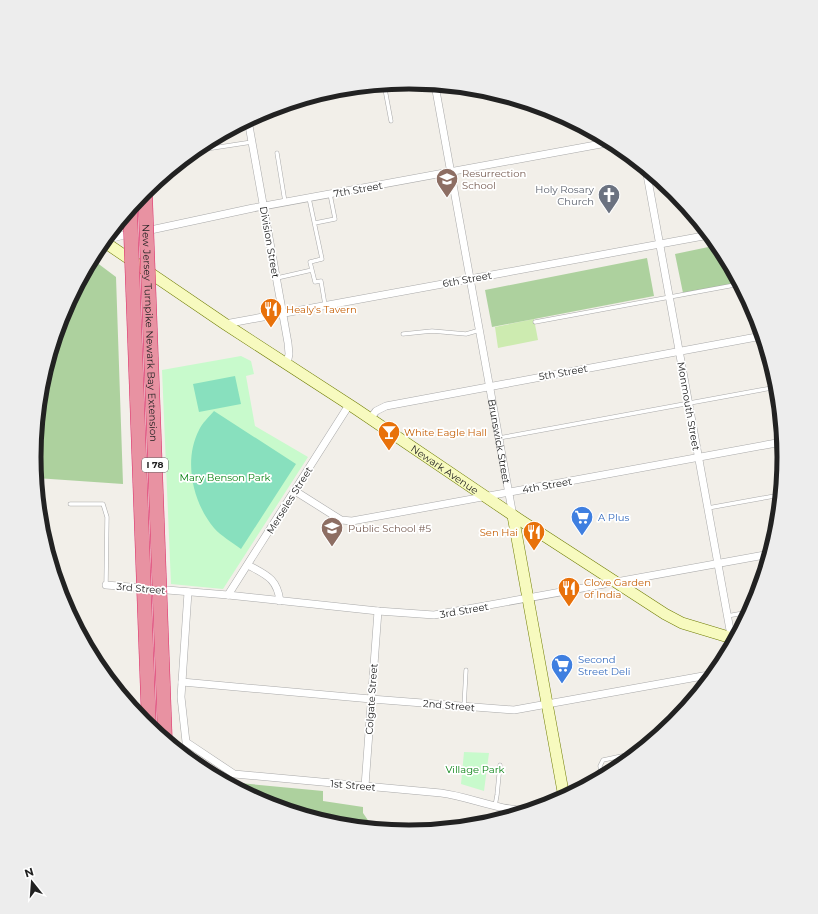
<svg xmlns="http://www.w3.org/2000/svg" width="818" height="914" font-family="Montserrat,sans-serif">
	<rect width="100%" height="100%" fill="#f2efe9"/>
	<path fill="#cdebb0" d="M534,319L538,340L498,348L495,327Z"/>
	<path fill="#add19e" d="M718,245L739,283L683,293L675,254Z
		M647,258L654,296L492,327L485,290Z
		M92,259L116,277L123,484L36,478L34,457L41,384L63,313Z
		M182,754L239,783L323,791V801L363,807V813L374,829L336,825L265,803L200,769Z"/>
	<path fill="#c8facc" d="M241,356L251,361L254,374L246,376L255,426L308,457L223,589L171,584L162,370Z
		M464,752L489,753L484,791L461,784Z"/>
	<path fill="#88e0be" d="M235,376L241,404L199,412L193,384Z
		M214,411L296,464L241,549C232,542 221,536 214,528C193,503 183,461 199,430C202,423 209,417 214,411Z"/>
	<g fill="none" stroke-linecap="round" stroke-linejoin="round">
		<g stroke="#a9a9a9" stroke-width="4.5">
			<path id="lane" d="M384,84L391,121
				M248,122L260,120
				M193,151L252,142
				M277,153L285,202
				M309,198L322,259L310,262L315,282L321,281L325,305
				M315,223L335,219L330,194
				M277,278L312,270
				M535,322L740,284
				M403,334L432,331L466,334L480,330
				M499,438L777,387
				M70,504H103L107,517L106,585
				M708,508L780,495
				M727,616L749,612
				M464,707L466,670
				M602,777L600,766L603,760L636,753
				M495,806L497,795L500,765"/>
		</g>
		<g stroke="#a9a9a9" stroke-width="8">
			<g id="street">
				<path id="s1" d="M435,85L513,516"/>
				<path d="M248,120L288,343L289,354L287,364"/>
				<path d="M646,169L732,641"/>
				<path d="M146,231L253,208L612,142"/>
				<path d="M105,240L132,233"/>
				<path d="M225,324L709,235"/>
				<path d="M370,419L376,411L386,406L762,336"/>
				<path d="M295,491L341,520L352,521L782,442"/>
				<path d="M248,565C266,575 277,578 280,601"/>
				<path d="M106,585L228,595L378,611L434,615L770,554"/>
				<path d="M188,592L181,697L186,742L234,774L441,793C471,797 499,811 529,810"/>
				<path d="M228,595L349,405"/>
				<path d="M182,682L371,699L514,710L714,674"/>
				<path d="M365,786L378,611"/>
			</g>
		</g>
		<g stroke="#707d05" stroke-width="12">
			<g id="secondary">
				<path id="s2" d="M103,241L225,324L356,409L520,520L665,614L682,623L735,639"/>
				<path d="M513,516L564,797"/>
			</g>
		</g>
		<use href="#lane" stroke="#fff" stroke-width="3.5"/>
		<use href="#street" stroke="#fff" stroke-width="7"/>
		<use href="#secondary" stroke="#f7fabf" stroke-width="11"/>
		<g stroke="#dc2a67" stroke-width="15" stroke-linecap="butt">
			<g id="highway-bridge">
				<path id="s3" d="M145,191L165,739"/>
				<path d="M130,208L149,727"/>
			</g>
		</g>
		<use href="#highway-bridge" stroke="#e892a2" stroke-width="14"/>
	</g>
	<defs>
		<g id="school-pin" transform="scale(1.15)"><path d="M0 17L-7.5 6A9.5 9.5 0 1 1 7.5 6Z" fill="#8d6e63" stroke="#fff"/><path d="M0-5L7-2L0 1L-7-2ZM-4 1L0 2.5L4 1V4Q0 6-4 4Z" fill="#fff"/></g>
		<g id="church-pin" transform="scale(1.15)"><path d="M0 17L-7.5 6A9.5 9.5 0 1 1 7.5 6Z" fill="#6b7280" stroke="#fff"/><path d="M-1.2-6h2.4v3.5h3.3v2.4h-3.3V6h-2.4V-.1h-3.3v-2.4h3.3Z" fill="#fff"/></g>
		<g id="restaurant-pin" transform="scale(1.15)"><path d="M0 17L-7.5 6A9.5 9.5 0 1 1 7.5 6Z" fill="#e8710a" stroke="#fff"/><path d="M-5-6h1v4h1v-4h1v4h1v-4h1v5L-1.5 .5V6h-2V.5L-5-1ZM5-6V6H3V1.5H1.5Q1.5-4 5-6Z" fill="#fff"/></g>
		<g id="bar-pin" transform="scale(1.15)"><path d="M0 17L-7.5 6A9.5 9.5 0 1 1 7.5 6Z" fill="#e8710a" stroke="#fff"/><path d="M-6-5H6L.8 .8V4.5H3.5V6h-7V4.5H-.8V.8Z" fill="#fff"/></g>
		<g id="supermarket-pin" transform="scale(1.15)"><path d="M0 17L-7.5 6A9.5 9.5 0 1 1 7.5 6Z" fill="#3f7fe0" stroke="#fff"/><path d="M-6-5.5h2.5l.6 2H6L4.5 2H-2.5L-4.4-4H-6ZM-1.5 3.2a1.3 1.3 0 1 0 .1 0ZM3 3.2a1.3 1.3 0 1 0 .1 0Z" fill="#fff"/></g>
	</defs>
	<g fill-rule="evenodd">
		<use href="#school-pin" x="447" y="179"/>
		<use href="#church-pin" x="609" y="195"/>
		<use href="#restaurant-pin" x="271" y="309"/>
		<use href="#bar-pin" x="389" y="432"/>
		<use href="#supermarket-pin" x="582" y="517"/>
		<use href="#school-pin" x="332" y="528"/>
		<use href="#restaurant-pin" x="534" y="532"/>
		<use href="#restaurant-pin" x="569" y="588"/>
		<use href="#supermarket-pin" x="562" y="665"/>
	</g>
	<g text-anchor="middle" stroke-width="3.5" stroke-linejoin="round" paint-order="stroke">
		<rect fill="#fff" stroke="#646464" stroke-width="1" x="142" y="458" width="26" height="14" rx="3"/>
		<g font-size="9" font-weight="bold" fill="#222">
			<text x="155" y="468">I 78</text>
		</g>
		<g font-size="10" fill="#785e54" stroke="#fff" text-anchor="start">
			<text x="462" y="177">Resurrection<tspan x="462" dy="12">School</tspan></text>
			<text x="348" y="532">Public School #5</text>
		</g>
		<g font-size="10" fill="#222" stroke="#fff">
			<text transform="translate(358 189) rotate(-10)" y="4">7th Street</text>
			<text transform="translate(270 242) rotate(80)" y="4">Division Street</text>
			<text transform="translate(467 279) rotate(-10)" y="4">6th Street</text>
			<text dy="4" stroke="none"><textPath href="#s3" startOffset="142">New Jersey Turnpike Newark Bay Extension</textPath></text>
			<text transform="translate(563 372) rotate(-10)" y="4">5th Street</text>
			<text transform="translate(689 406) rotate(80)" y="4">Monmouth Street</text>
			<text dy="4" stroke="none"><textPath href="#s1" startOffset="362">Brunswick Street</textPath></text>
			<text dy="4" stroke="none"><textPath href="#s2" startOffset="411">Newark Avenue</textPath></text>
			<text transform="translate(547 485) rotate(-10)" y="4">4th Street</text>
			<text transform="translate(289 500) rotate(-58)" y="4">Merseles Street</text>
			<text transform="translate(141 588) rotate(5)" y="4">3rd Street</text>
			<text transform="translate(464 610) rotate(-10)" y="4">3rd Street</text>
			<text transform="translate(371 699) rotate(-86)" y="4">Colgate Street</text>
			<text transform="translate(449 705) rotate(5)" y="4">2nd Street</text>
			<text transform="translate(353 785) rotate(5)" y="4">1st Street</text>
		</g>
		<g font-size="10" fill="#5b616d" stroke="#fff" text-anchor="end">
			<text x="594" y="193">Holy Rosary<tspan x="594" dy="12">Church</tspan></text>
		</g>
		<g font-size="10" fill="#c56008" stroke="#fff" text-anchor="start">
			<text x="286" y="313">Healy's Tavern</text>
			<text x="404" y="436">White Eagle Hall</text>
			<text x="518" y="536" text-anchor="end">Sen Hai</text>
			<text x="584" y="586">Clove Garden<tspan x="584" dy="12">of India</tspan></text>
		</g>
		<g font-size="10" fill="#0c8416" stroke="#fff">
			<text x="225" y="481">Mary Benson Park</text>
			<text x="475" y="773">Village Park</text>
		</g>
		<g font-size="10" fill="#366cbe" stroke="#fff" text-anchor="start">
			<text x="598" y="521">A Plus</text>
			<text x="578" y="663">Second<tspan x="578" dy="12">Street Deli</tspan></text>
		</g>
	</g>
	<path d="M0 0H818V914H0ZM41 457a368 368 0 1 1 736 0a368 368 0 1 1-736 0Z" fill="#ededed" fill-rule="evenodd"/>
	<path fill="none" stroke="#222" stroke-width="5" d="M41 457a368 368 0 1 1 736 0a368 368 0 1 1-736 0Z"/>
	<g transform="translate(32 882) rotate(343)" stroke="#ffffff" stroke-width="3" paint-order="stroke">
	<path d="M0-3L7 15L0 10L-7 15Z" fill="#222222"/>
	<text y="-6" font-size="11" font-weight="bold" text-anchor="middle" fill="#222222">N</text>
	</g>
</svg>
